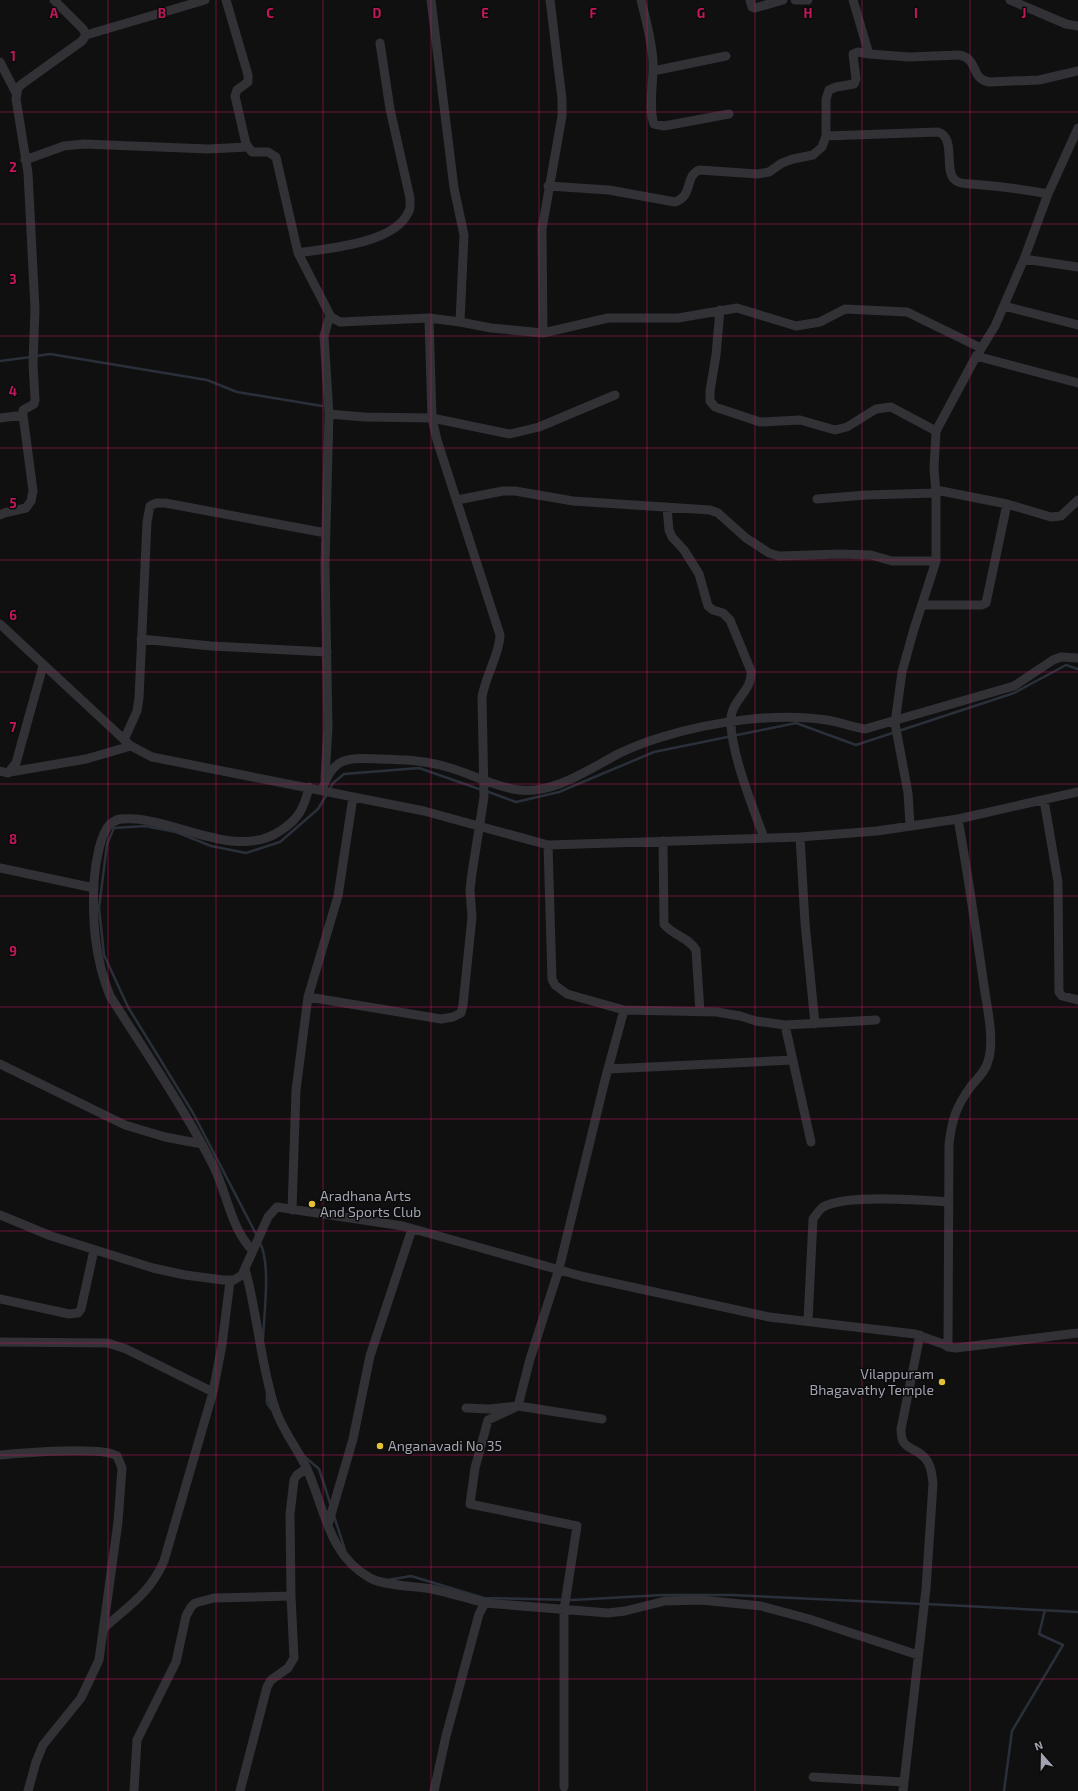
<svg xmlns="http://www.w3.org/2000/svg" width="1078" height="1791" font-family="'Exo 2',sans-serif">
	<rect width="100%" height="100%" fill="#101011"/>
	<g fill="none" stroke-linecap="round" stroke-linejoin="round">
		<path stroke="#2a3039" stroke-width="2.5" d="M36,356L50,354L207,380L237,392L322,406
			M0,361L31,357
			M329,790L333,783L344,774L419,768L482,790
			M486,791L516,802L559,792L654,752L796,723L856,745L1014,693L1066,665L1078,669
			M257,1236L193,1113L128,1007L104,955L99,908L107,844L114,828L145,826L176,832L211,846L246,853L280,842L318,809L327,794
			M260,1243C271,1264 264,1313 263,1339
			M267,1393V1403L271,1409
			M304,1456L319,1469L331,1506
			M334,1516L345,1550
			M388,1580L411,1576L484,1598L572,1600L663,1595H731L922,1604
			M927,1604L1078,1612
			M1004,1791L1012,1731L1063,1645L1039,1634L1045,1610"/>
		<path stroke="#313136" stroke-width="9" d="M226,0L248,75V82L237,90L235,96L246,144L252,152H268L276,157L298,253L331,317L340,322L429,318L460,322L491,328L543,333
			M431,0L454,188L464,235L460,322
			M550,0L562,99V116L542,229L543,333L608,318H678L737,308L796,326L820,322L845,309L907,312L981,348
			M641,0C646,20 652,41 653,62C654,79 648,109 654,124L664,126L729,114
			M750,0L752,7L755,8L783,0
			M795,0H808
			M853,0L869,54L909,57L959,55C980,59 969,78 989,82L1039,80L1078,71
			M1010,0L1066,24L1078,26
			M86,35L205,0
			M0,62L16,93
			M653,71L726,56
			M826,136L938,132C956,137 944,169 954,179C958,184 966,184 971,184C997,186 1022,189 1048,194
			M25,160L64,146L84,144L208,149L248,147
			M548,186L609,190L675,202C694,195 684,177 699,170L758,174L769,172L782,163L793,159L813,155L822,147L826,136V99L829,90L836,87L854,84L856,79L853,54L858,52L869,54
			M298,253C328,248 393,244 408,213C411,209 410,203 410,198L390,109L380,43
			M1024,259L1078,267
			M1004,306L1078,325
			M720,310L716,355L710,391V401L715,407L760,422L800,420L835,430L847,427L876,409L891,407L936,431
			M976,356L1078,383
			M329,414L364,417L432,418L510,434L539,427L615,395
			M0,418L23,415
			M936,490L1007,504L1051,517L1061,516L1078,500
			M817,499L866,495L936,493
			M457,500L503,491H515L573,501L710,510L718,513L746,538L769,553L779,556L840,554L871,555L892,561H936
			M667,507L669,530L672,537L684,550L699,574L708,606L713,610L723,613L730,620L751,671C753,690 733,699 731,717C729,749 753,807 764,838
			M0,515L4,513L26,508L31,501L33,491L23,415V410L34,404L35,400L33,363L35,309L28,173L16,99L18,88L22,84L82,41L86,35L83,29L54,0
			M922,605H982L986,603L1007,504
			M0,624L131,746L152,757L424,811L548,845L800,837L877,831L958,819L1078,792
			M141,639L211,646L327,652
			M124,740L137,711L139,698L147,522L150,506L156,503H165L326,533
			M0,771L8,773L16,763L43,666
			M10,772L86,759L131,746
			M325,779L328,727L325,566L329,414L324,336L330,315
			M322,790C334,755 348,758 381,759C403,760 425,760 447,767C470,773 494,787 519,790C555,794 589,769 620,753C633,747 648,741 662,737C710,722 777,712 827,720C840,722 852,727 865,729L1014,686L1053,660L1061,657L1078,658
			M1044,800L1058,882L1059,992L1062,996L1078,1000
			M910,825L908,793L895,723L902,672L914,629L936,561V493L934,468L936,431L973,362L995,326L1024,259L1048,194L1078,128
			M800,837L805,923L815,1024
			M663,841L664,924C673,936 689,937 696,950L700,1012
			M548,845L552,979L555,985L567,994L624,1010L717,1012L740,1016L756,1021L785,1025L876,1020
			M0,868L94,888
			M308,997L441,1019L453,1017L461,1013L463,1005L472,917L470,890L472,873L484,797L482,697C485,677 500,653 500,635L437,440L432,418L429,318
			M785,1025L811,1142
			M0,1064L125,1125L165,1137L202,1144
			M608,1069L793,1060
			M292,1210L296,1090L308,997L338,896L353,797
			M0,1215L51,1236L153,1268L185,1275L223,1280H234L242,1275L268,1217L277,1207L403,1226L581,1276L769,1317L915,1334L943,1344L948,1347L956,1348L1078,1333
			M253,1251C230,1228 227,1191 212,1163C182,1105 145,1051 110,996C95,958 92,922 94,881C95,867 100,829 113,822C120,817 128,819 137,819C181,823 239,859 280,831C299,819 304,808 309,787
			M245,1269C258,1315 260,1363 275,1408C281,1428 297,1448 306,1467C325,1507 327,1554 370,1578C385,1586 414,1586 432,1589C450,1593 467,1598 485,1603
			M0,1299L69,1314L78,1313L81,1309L94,1250
			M808,1321L813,1219C816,1215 819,1210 823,1207C846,1194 921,1200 948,1202
			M0,1342L108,1343L126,1349L213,1392
			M948,1347L949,1144C952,1119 956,1107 971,1086C977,1079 986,1071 988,1061C995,1041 987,1007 984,986C976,930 968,874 958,819
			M466,1408L489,1409L518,1406L602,1419
			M0,1455C21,1453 103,1446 117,1456L122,1468L118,1522L99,1660L81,1698L43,1745L36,1762L28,1791
			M328,1525L353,1439L370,1356L412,1229
			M105,1627C130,1605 150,1593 164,1561L213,1392L222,1345L230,1281
			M813,1777L904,1782
			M564,1787V1610L577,1526L470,1504L475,1468L488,1420L518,1406L530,1359L559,1269L605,1080L624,1010
			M134,1791L137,1740L176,1662L186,1616L191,1607L195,1603L214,1598L291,1596
			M240,1791L267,1687L271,1680L288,1668L294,1658L291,1596L290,1514L294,1480L297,1475L307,1468
			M434,1791L446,1736L479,1614L485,1603L608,1613L625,1611L665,1601L701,1600L761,1606L809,1619L918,1655
			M903,1791L926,1589L933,1484C932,1474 931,1464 924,1457C912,1445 901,1451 901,1429L920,1335"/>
	</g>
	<path fill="none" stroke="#c2185b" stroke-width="1" stroke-opacity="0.55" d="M108,0V1791M216,0V1791M323,0V1791M431,0V1791M539,0V1791M647,0V1791M755,0V1791M862,0V1791M970,0V1791M0,112H1078M0,224H1078M0,336H1078M0,448H1078M0,560H1078M0,672H1078M0,784H1078M0,896H1078M0,1007H1078M0,1119H1078M0,1231H1078M0,1343H1078M0,1455H1078M0,1567H1078M0,1679H1078"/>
	<g fill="#e4c135" stroke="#0b0b0c" stroke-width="1.5">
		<circle cx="312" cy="1204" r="4"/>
		<circle cx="942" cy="1382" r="4"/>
		<circle cx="380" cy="1446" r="4"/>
	</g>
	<g text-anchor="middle" stroke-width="3" stroke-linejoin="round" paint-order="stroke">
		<g font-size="14" fill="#a2a4b1" stroke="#0b0b0c" text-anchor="start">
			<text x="320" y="1201">Aradhana Arts<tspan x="320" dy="16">And Sports Club</tspan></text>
			<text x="934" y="1379" text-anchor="end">Vilappuram<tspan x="934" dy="16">Bhagavathy Temple</tspan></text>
			<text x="388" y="1451">Anganavadi No 35</text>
		</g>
	</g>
	<g font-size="13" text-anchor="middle" font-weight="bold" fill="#c2185b" stroke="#0b0b0c" stroke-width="3" stroke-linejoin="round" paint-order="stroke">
		<text x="54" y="18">A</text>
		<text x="162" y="18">B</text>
		<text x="270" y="18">C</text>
		<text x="377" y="18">D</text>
		<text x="485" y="18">E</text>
		<text x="593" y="18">F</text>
		<text x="701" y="18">G</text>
		<text x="808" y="18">H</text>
		<text x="916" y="18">I</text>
		<text x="1024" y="18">J</text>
		<text x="13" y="61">1</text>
		<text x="13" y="172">2</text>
		<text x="13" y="284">3</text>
		<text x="13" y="396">4</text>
		<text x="13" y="508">5</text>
		<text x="13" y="620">6</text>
		<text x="13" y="732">7</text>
		<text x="13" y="844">8</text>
		<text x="13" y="956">9</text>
	</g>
	<g transform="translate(1042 1755) rotate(340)" stroke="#0b0b0c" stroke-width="3" paint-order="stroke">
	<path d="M0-3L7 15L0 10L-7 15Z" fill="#a2a4b1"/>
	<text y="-6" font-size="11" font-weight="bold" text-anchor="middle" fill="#a2a4b1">N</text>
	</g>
</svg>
